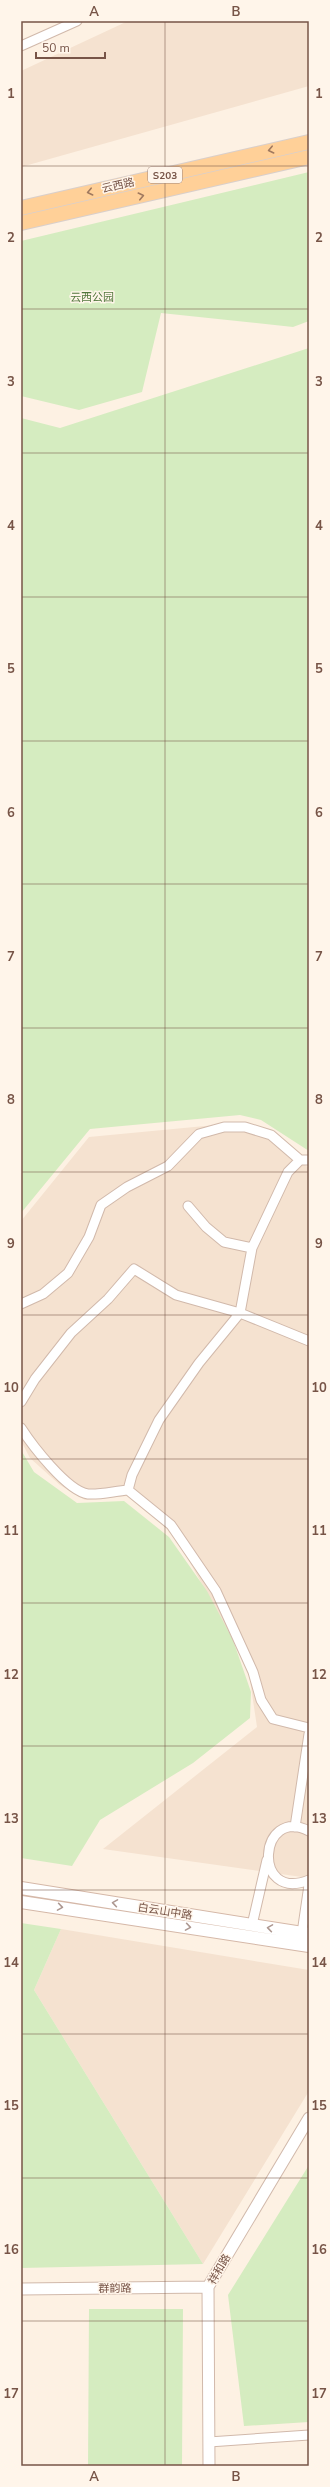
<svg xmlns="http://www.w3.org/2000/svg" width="330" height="2487" font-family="'Nunito Sans','Noto Sans SC',sans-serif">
	<rect width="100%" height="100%" fill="#fdf1e3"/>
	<path fill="#f5e2d0" d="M128,21H309V86L21,167V71Z
		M247,1122L309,1168V1878L103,1849L257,1727L248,1667L183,1550L166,1528L127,1496L85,1500L60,1485L30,1458L21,1441V1221L89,1137Z
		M61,1929L309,1970V2091L203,2264L34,1990Z"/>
	<path fill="#d5ecc0" d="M309,172V321L293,327L161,313L142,392L79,410L21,396V241Z
		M309,348V1151L261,1120L240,1115L90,1129L21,1213V418L60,428Z
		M21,1450L34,1472L77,1503L124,1501L169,1537L207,1591L233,1640L251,1692L250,1718L193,1763L100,1820L72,1866L21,1858Z
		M21,1923L61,1929L34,1990L203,2264L21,2268Z
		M309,2165V2422L244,2426L228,2295Z
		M89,2309H183L182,2466H88Z"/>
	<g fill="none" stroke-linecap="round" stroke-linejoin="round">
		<g stroke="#d1b9ab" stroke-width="11">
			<path id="minor" d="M21,46L77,21
				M188,1206L206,1227L224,1242L252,1248
				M21,1304L43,1294L68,1273L89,1237L101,1205L127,1187L168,1166L199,1134L224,1127H245L271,1135L300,1160H309
				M21,1402L35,1379L71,1333L108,1299L134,1269L176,1295L240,1313L309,1341
				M21,1428C32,1445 67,1491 88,1494C100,1495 115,1491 128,1490L171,1525L216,1591L253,1672L261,1700L273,1719L309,1728
				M128,1490L132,1475L159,1420L199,1363L240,1313L252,1248L288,1172L300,1160
				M295,1827L309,1734
				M309,1831C259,1805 251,1903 309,1880
				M252,1925L267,1860
				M302,1933L309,1885
				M209,2442L309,2435"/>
		</g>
		<g stroke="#d1b9ab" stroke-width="13">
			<path id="tertiary" d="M21,2289L208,2287
				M209,2466L208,2287L309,2118"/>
		</g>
		<g stroke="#d5b8a8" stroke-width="14">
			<path id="secondary" d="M21,1888L309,1934
				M21,1902L309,1946"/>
		</g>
		<g stroke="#d9cfcb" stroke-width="16">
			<path id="primary" d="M21,208L309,142
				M21,223L309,157"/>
		</g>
		<use href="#minor" stroke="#fff" stroke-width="9"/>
		<use href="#tertiary" stroke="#fff" stroke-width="11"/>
		<use href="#secondary" stroke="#fff" stroke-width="12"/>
		<use href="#primary" stroke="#ffd098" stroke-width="14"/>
	</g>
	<defs><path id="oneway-chevron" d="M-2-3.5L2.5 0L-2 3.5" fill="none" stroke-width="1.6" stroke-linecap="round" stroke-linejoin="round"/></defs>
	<g stroke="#a0795f">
		<use href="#oneway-chevron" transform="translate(271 150) rotate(167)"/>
		<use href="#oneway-chevron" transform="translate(90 192) rotate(167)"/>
		<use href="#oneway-chevron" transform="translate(141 196) rotate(-13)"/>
	</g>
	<g stroke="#ad9891">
		<use href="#oneway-chevron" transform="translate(115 1903) rotate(-171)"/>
		<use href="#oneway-chevron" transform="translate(60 1907) rotate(9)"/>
		<use href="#oneway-chevron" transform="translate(188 1927) rotate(9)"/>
		<use href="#oneway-chevron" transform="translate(270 1928) rotate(-171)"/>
	</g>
	<path fill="none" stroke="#775447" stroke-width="1" stroke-opacity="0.55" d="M165,21V2466M21,166H309M21,309H309M21,453H309M21,597H309M21,741H309M21,884H309M21,1028H309M21,1172H309M21,1315H309M21,1459H309M21,1603H309M21,1746H309M21,1890H309M21,2034H309M21,2178H309M21,2321H309"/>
	<g text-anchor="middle" stroke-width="3" stroke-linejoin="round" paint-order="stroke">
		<rect fill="#fff5ea" stroke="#a08478" stroke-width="1" x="148" y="167" width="34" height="16" rx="3"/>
		<g font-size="10" font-weight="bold" fill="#775447">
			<text x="165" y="179">S203</text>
		</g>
		<g font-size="11" fill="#775447" stroke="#fff5ea">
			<text transform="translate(118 185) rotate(-13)" y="4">云西路</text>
			<text transform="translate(165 1911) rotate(9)" y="4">白云山中路</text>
			<text transform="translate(219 2269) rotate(-60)" y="4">祥和路</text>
			<text transform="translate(115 2288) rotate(-1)" y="4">群韵路</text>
		</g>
		<g font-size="11" fill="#52773c" stroke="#fff5ea">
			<text x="92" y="301">云西公园</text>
		</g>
	</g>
	<rect width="330" height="2487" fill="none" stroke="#fff5ea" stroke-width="44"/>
	<path d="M36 52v6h69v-6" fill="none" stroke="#775447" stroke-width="2"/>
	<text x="42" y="52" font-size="12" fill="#775447" stroke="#fff5ea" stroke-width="3" paint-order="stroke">50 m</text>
	<rect x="22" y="22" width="286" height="2443" fill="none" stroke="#775447" stroke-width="1.5"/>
	<g font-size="13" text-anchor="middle" font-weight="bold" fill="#775447">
		<text x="94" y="16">A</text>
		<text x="236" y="16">B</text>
		<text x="11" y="98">1</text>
		<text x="319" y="98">1</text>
		<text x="11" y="242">2</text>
		<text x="319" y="242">2</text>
		<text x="11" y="386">3</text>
		<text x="319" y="386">3</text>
		<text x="11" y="530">4</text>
		<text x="319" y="530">4</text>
		<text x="11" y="673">5</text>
		<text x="319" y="673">5</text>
		<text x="11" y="817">6</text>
		<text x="319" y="817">6</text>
		<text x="11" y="961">7</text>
		<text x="319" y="961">7</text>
		<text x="11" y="1104">8</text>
		<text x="319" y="1104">8</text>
		<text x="11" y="1248">9</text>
		<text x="319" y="1248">9</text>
		<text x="11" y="1392">10</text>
		<text x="319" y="1392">10</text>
		<text x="11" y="1535">11</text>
		<text x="319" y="1535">11</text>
		<text x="11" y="1679">12</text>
		<text x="319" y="1679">12</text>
		<text x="11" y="1823">13</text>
		<text x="319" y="1823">13</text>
		<text x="11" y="1967">14</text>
		<text x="319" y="1967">14</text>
		<text x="11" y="2110">15</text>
		<text x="319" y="2110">15</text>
		<text x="11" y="2254">16</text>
		<text x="319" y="2254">16</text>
		<text x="11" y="2398">17</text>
		<text x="319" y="2398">17</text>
		<text x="94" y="2481">A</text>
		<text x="236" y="2481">B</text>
	</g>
</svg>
